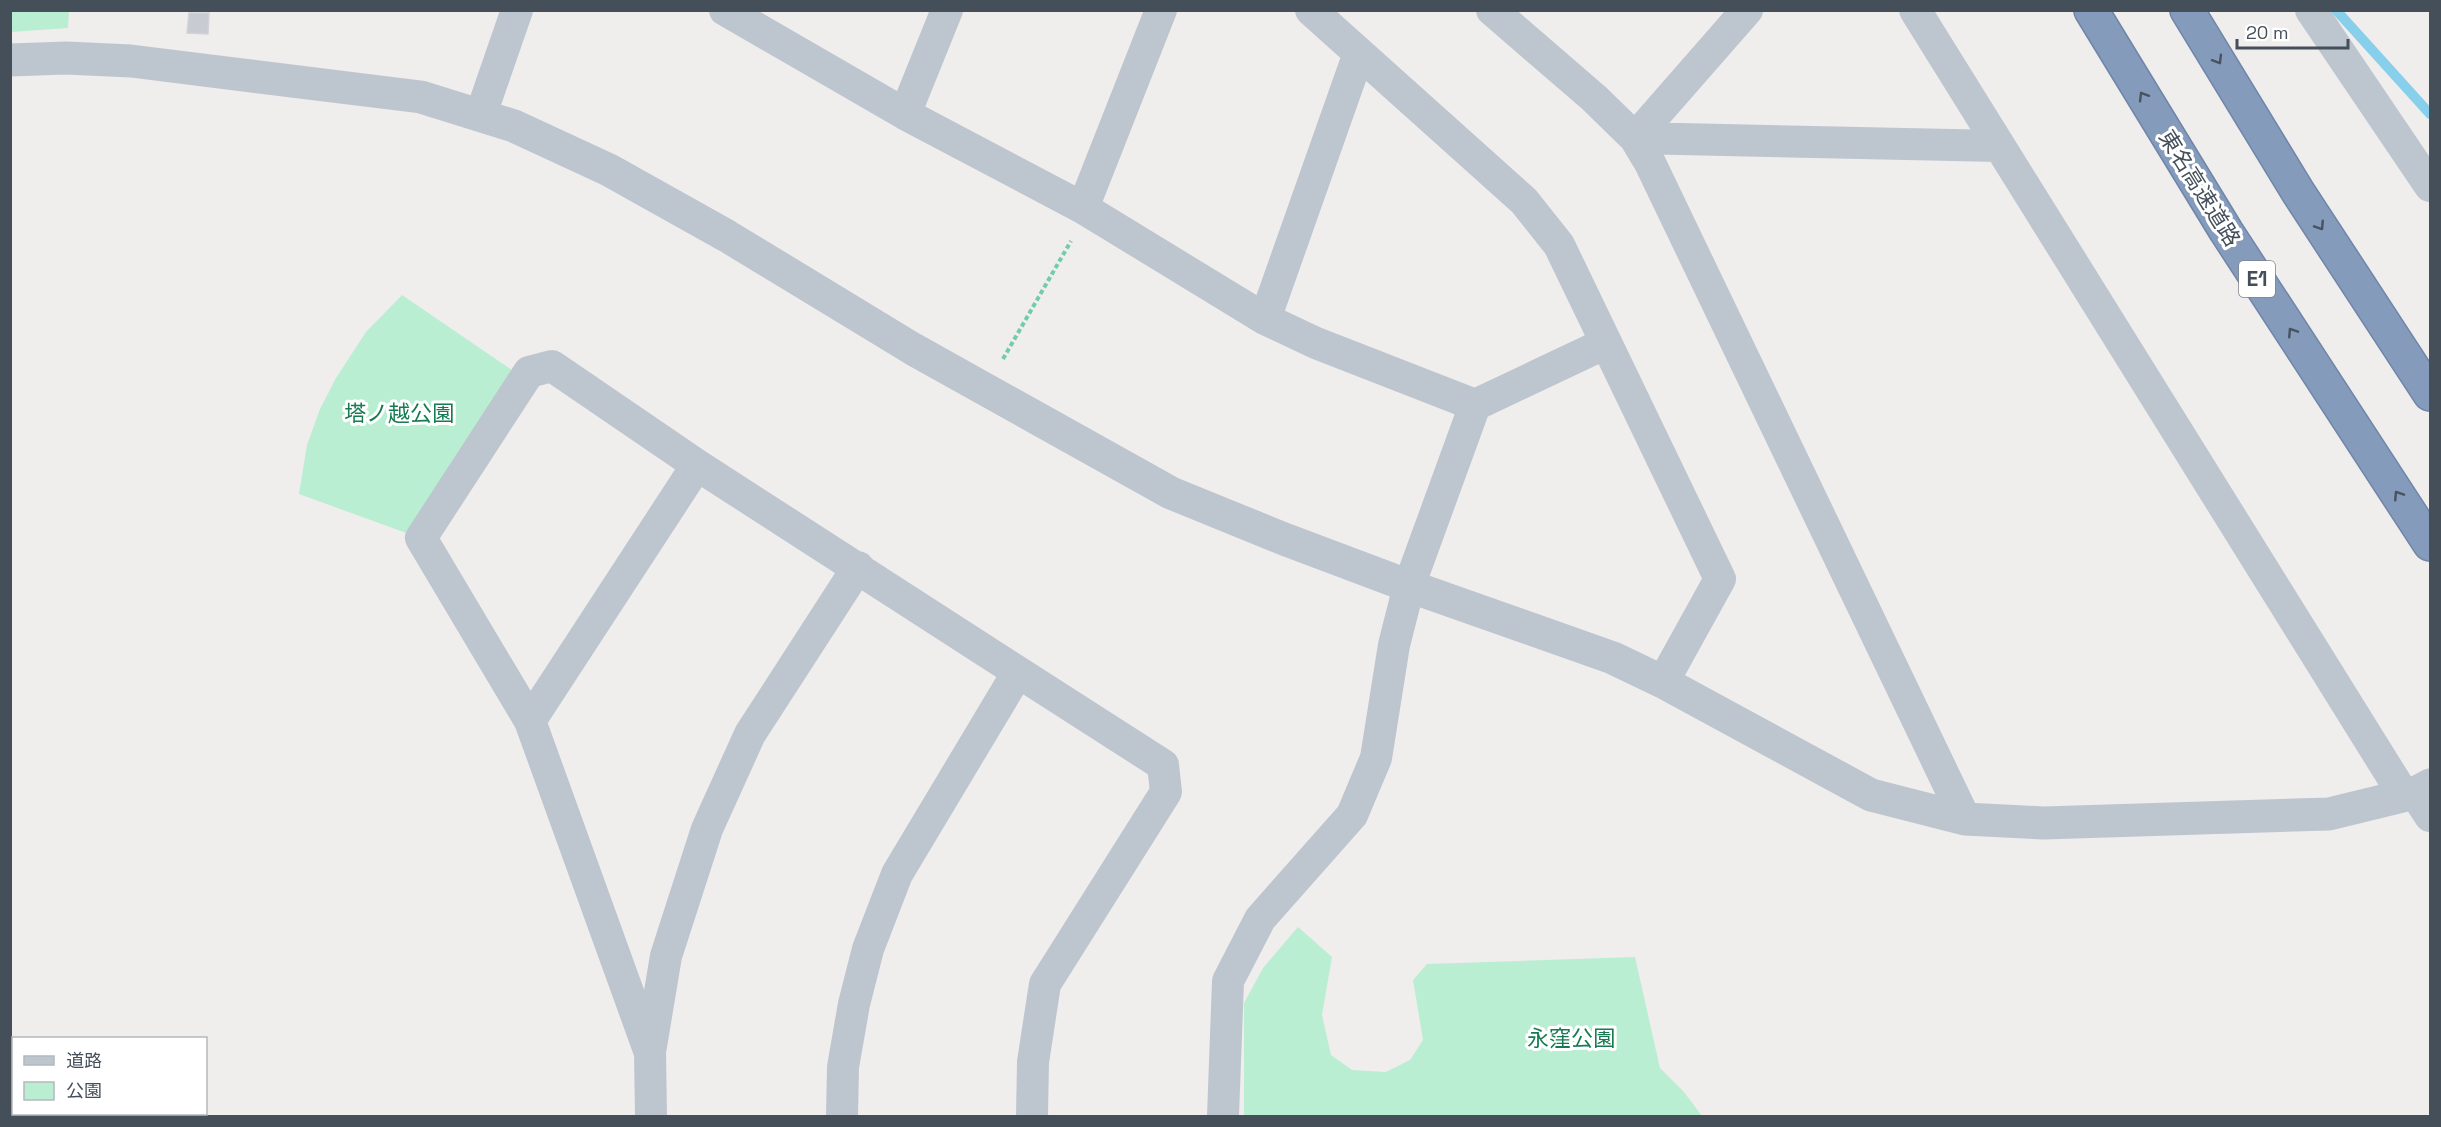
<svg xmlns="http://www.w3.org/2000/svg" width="2441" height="1127" font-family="'Space Grotesk','Noto Sans JP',sans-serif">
	<rect width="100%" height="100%" fill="#f0eded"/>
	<path fill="#baeed2" d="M11,10L69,11L68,28L11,32Z
		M402,295L512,370L409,534L299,494L307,445L320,409L336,378L366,332Z
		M1298,927L1332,957L1322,1015L1331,1055L1352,1070L1386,1072L1410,1060L1423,1040L1413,980L1427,964L1635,957L1660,1068L1684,1092L1702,1116H1244V1003L1263,968Z"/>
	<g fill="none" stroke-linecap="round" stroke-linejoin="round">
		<path stroke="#87cfeb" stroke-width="10" d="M2336,10L2430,114"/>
	</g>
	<path fill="#c9cbd3" stroke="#d1d3d9" stroke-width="1.5" d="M189,13H209L208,34L187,33Z"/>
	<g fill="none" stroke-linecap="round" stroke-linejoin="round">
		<g stroke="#6f86a8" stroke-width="36">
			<path id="motorway" d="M2091,10L2226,231L2430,544
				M2187,10L2298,192L2430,394"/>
		</g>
		<path stroke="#72cca7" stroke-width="4" stroke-dasharray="4.5 3" stroke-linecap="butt" d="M1003,359L1071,241"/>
		<path stroke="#bdc6cf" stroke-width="32" d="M725,10L905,114L1083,208L1265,319L1316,343L1475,405
			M1311,10L1524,201L1559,245L1720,579L1663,682
			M1492,10L1594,98L1635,138L1650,163L1965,819
			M1915,10L2403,794
			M2311,10L2430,186
			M481,114L517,10
			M905,114L947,10
			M1635,138L1999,146
			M1635,138L1747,10
			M1083,208L1161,10
			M1265,319L1359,53
			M530,721L697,465
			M2415,793L2430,816
			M650,1052L666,956L707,829L750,734L858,567
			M651,1116L650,1053L530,721L421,538L529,372L552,366L697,465L1018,672
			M842,1116L843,1067L854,1004L868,949L897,874L1018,672L1163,765L1166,792L1045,984L1033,1062L1032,1116
			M1223,1116L1228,981L1260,919L1352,815L1376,758L1394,645L1409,586L1475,405L1606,343"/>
		<path stroke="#bdc6cf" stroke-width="33" d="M10,60L66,58L131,61L421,97L514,126L609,170L727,236L913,349L1171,493L1284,539L1409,586L1613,658L1663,682L1871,795L1965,819L2044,823L2329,814L2415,793L2430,785"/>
		<use href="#motorway" stroke="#849bbc" stroke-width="33"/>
	</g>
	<defs><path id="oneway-chevron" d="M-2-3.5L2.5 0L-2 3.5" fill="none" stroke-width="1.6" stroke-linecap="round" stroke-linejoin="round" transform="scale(1.5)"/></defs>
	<g stroke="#48535f">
		<use href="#oneway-chevron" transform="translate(2218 60) rotate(59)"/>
		<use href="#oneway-chevron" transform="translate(2143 96) rotate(-121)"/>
		<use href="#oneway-chevron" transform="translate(2320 226) rotate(57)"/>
		<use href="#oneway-chevron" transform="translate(2292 332) rotate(-123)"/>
		<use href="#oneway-chevron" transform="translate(2398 495) rotate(-123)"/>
	</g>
	<g text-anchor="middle" stroke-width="6" stroke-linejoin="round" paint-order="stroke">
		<rect fill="#fff" stroke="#7d848c" stroke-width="1.5" x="2239" y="261" width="36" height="36" rx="4.5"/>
		<g font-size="21" font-weight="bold" fill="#454f5a">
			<text x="2257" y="286">E1</text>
		</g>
		<g font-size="22" fill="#454f5a" stroke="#fff">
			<text transform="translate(2200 188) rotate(58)" y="8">東名高速道路</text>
		</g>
		<g font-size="22" fill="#167b50" stroke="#fff">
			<text x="399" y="421">塔ノ越公園</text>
			<text x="1571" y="1046">永窪公園</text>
		</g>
	</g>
	<rect width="2441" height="1127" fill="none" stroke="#454f5a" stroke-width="24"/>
	<rect x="12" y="1037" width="195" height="78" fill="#ffffff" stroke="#b5b9bd" stroke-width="1.5"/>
	<rect x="24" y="1056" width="30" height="9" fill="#bdc6cf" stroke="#b5b9bd" stroke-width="1.5"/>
	<text x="66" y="1067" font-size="18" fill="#454f5a">道路</text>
	<rect x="24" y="1082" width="30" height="18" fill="#baeed2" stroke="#b5b9bd" stroke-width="1.5"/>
	<text x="66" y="1097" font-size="18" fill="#454f5a">公園</text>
	<path d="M2237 39v9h111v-9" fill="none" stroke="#454f5a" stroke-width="3"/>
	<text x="2246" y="39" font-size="18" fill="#454f5a" stroke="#ffffff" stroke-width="4.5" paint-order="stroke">20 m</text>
</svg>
